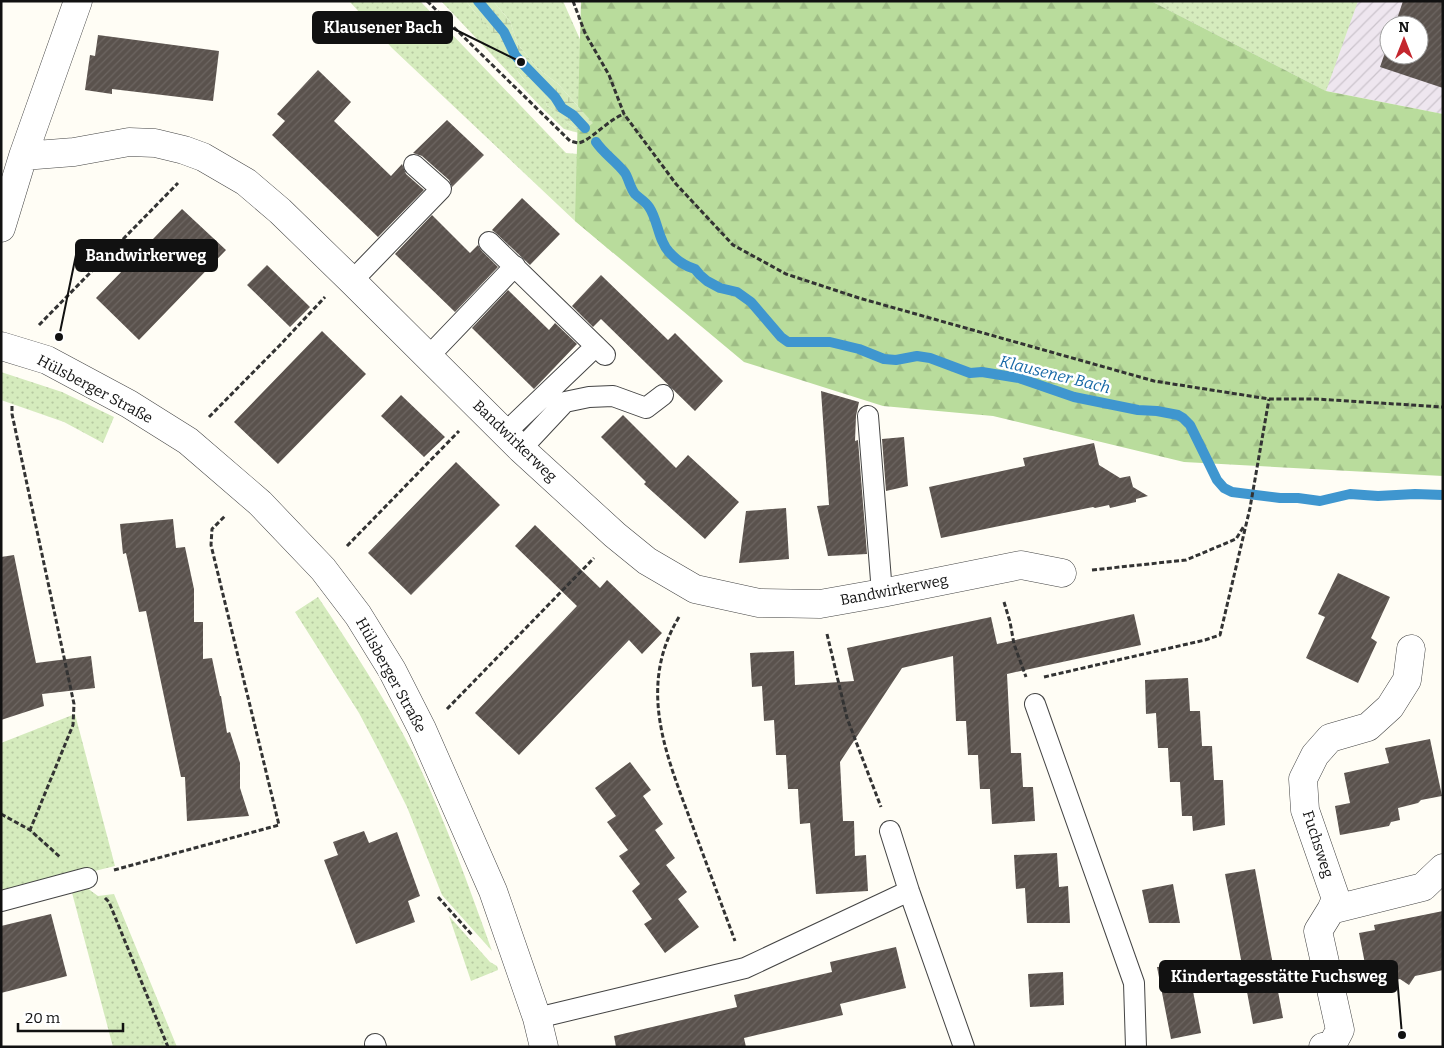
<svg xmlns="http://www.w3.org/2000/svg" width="1444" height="1048" font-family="Bitter,serif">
	<defs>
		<pattern id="industrial-furrows" width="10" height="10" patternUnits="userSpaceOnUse" patternTransform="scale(1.25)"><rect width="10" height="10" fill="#eee6ef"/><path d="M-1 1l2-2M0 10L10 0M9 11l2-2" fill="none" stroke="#cbc4cc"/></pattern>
		<pattern id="grass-dots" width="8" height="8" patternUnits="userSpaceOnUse" patternTransform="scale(1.25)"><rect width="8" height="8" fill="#d5ebbd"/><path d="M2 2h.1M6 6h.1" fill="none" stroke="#b6c8a1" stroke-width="1.8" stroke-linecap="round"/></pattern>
		<pattern id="forest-firs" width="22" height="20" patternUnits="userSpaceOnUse" patternTransform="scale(1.25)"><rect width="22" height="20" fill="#b9dc9c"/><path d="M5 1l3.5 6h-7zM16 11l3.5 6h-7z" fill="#9ebc85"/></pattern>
		<pattern id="wetland-marsh" width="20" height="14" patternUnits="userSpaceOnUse" patternTransform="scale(1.25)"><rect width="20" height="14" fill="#d5ebbd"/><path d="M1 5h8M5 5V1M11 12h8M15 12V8" fill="none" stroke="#b6c8a1"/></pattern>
		<pattern id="building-hatch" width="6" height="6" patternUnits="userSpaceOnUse" patternTransform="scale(1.25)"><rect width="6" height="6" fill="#5a524d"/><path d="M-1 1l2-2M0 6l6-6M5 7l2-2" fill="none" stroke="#6d6662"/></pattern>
	</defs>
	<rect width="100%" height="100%" fill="#fffdf5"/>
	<path fill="url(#industrial-furrows)" fill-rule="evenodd" d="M1151,1H1443V114L1326,91ZM1389,25H1419V55H1389Z"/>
	<path fill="url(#grass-dots)" d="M349,1H420L566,153L578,154L613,253L575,221L392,48Z
		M441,1H466C476,14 487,25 497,38C512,60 519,82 544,94L547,106L562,114L567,123L582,132L579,133L564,129L542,108Z
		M493,1H563L590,62L593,123L558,84L536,67L517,43L510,21Z
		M1151,1H1358L1326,91Z
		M1,372L62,392L114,417L103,443L64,422L1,400Z
		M318,597C352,648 385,698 413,753C444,817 468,884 492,951L442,895L407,807L379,751L359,713L295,612Z
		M75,714L115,866L1,894V743Z
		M83,885L98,896L114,894L177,1047H113L71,889Z
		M449,916L490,962L497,966L498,970L471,981Z"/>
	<path fill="url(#forest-firs)" d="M581,1H1151L1326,91L1443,114V476L1184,462L993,416L883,406L744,362L575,221Z"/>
	<path fill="url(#wetland-marsh)" d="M466,1H493L510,21L517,43L536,67L558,84L593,123L582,132L567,123L561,114L547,106L544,95L532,89L509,60L496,38Z"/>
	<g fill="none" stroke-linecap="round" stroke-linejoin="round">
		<path stroke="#3f96cf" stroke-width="10" d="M478,1L504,32L515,55L521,62L555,97L562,108L573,115L585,128
			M596,142C604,154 616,161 625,173C629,179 630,188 635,194C639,198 645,201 649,207C658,220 658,240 669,252C677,261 685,266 695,269L700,275L707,281L720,288L737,292L751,302L781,337L788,342H830L859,349L884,359L896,360L917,356L930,358L970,373L982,372L1019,378L1074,397L1138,410L1157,411L1178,415L1183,418L1190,425L1217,480L1224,488L1232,492L1280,498H1298L1320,501L1350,494L1378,496L1415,494L1443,495"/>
	</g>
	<path fill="url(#building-hatch)" d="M1403,1H1443V88L1380,67L1389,41V55H1419V25H1395Z
		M98,35L219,51L213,101L112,89V94L85,90L90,55L95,56Z
		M318,70L351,102L334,121L391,176L402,164L406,174L424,190L378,237L272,135L285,121L277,114Z
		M447,120L484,155L452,187L449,180L422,156L413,153Z
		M522,198L560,234L530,265L497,234L492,230Z
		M182,209L226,250L139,340L96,298Z
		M432,215L470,253L478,245L481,250L498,267L455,312L395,254Z
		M267,265L310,307L290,327L247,285Z
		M601,275L668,340L675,333L723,381L695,411L601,319L593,327L572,306Z
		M508,290L549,330L555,323L577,344L534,389L472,328Z
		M322,331L366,374L278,464L234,422Z
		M821,391L859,402L856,416L855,441L858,440L867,554L828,556L817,506L829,505Z
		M401,395L445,437L424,457L381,416Z
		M623,415L676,468L688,455L739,502L705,539L644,484L646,482L601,437Z
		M904,437L908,486L886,491L882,439Z
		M1094,443L1099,465L1120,478L1130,476L1133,487L1148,496L1136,499V502L1110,508L1109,505L1095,508L1093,507L941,538L929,487L1025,466L1023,458Z
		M456,462L500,505L411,595L368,553Z
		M786,508L789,559L739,563L746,511Z
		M173,519L176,548L185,547L194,589V622H203V659L212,658L220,696H221L227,733L230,732L240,763V788L249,816L187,821L185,777H181L146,611L139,612L126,553L123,554L120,524Z
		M535,525L600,588L607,580L662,633L642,654L629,640L519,755L475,713L577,606L515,546Z
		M14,555L36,663L91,656L95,688L42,694L44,706L1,720V557Z
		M1338,573L1390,597L1371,638L1377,642L1358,683L1306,658L1325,617L1318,614Z
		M1134,614L1141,645L1007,674L1011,753H1021L1023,787H1033L1035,821L992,824L990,789H980L978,755H968L966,721H956L953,656L902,668L840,762L843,821H854L855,856L866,855L868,891L816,894L810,823L800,824L798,789H788L786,755H776L774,720L764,721L762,686L752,687L750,653L794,651L795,685L854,681L847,648L991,617L997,644Z
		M1188,678L1190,711H1200L1202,746H1212L1214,780H1223L1225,825L1193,831L1192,816H1182L1180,782H1170L1168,748H1158L1156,713L1146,714L1145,680Z
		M1430,739L1442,796L1421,800L1418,803L1398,808L1400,820L1391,822L1389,826L1340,835L1335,806L1350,803L1344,773L1389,763L1385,748Z
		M630,762L651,790L643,796L663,824L655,830L675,858L666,865L687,892L678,899L699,927L665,953L644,924L652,919L632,891L640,884L619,856L628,850L607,822L616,816L595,788Z
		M364,831L369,843L397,832L420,896L408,901L415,922L356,944L324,860L338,855L333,842Z
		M1057,853L1059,887L1068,886L1070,923H1027L1025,888L1016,889L1014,855Z
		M1255,869L1283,1018L1253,1024L1225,874Z
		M1173,884L1180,923H1149L1142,890Z
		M1443,911V970L1415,976L1409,985L1400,979L1385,982L1382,966L1366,969L1359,933L1375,930L1374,925Z
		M51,914L67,976L1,993V926Z
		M896,947L906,988L840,1004L843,1015L744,1038L746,1047H616L614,1036L737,1007L734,995L832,972L830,962Z
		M1188,965L1201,1033L1171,1039L1157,967Z
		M1063,972L1064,1005L1030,1007L1028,974Z"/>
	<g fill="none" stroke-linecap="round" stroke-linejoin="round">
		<g stroke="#444" stroke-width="22">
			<path id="lane" d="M489,242L605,355
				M352,281L441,189L414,165
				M428,357L515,266
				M868,416L882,593
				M505,433L596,346
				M521,449L565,402L589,397L613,396L646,408L663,395
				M1035,704L1134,983L1136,1047
				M890,831L909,891L964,1047
				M1,901L87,878
				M537,1018L745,968L909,891
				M375,1044L376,1047"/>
		</g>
		<g stroke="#444" stroke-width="29">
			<path id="street" d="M23,156L74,152L129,142L155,143L184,150L203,157L246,182L280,211L352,281L521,449L615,535L647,561L695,589L759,603L820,604L882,593L1021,565L1062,573
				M1,228L23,156L78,1
				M1,346L47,360L129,404L188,441L260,503L323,569L358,615L392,670L422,729L493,891L537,1018L544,1047
				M1331,910L1423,887L1443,868
				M1323,1047L1332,1045L1340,1030L1318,931L1331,910L1336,899L1305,810L1303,779L1315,755L1330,738L1368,727L1390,707L1407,680L1411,649"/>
		</g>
		<path stroke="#333" stroke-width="3" stroke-dasharray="5 2.5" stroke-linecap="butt" d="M427,1L570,141C571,141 577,143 578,143C589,142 609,119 624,114
			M573,1L585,33L609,75L624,114L676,184L733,245L786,274L859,298L1154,381L1269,399H1316L1443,407
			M39,325L178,183
			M12,406V414L74,704L73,725L30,830
			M209,417L280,345L325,297
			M347,546L459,431
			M1092,570L1186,560L1236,539L1244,526
			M1004,602L1010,622L1014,644L1026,677
			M679,617C636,688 667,757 693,827C707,865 721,903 735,941
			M827,634L847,718L881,807
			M1044,677L1205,640L1220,635L1250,508L1269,399
			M447,709L594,558
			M1,814L30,830L60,857
			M114,870L279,825L211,545L212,529L225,516
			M438,897L473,936
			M105,898L109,902L168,1047"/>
		<use href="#lane" stroke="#fff" stroke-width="20"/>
		<use href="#street" stroke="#fff" stroke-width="28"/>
	</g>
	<g text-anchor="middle" stroke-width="5" stroke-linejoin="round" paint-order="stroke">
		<g font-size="15" fill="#111" stroke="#fff">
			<text transform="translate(95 389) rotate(28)" y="5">Hülsberger Straße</text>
			<text transform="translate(515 441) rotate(44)" y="5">Bandwirkerweg</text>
			<text transform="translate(894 590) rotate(-11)" y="5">Bandwirkerweg</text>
			<text transform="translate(391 675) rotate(61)" y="5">Hülsberger Straße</text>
			<text transform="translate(1318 844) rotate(72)" y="5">Fuchsweg</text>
		</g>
		<g font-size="16" font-style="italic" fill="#1768a6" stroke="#fff">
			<text transform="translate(1055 374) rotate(14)" y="6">Klausener Bach</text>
		</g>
	</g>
	<path fill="none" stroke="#111" stroke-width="2" d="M521 62L452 28M59 337L76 255M1402 1035L1397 976"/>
	<g fill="#111" stroke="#fff" stroke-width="2">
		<circle cx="521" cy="62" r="5"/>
		<circle cx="59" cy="337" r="5"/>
		<circle cx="1402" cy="1035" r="5"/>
	</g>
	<g fill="#111" stroke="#111" stroke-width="2">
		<rect x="313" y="12" width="139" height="31" rx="5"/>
		<rect x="76" y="240" width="141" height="31" rx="5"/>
		<rect x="1160" y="961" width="237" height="31" rx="5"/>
	</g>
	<g font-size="16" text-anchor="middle" font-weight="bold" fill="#fff">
		<text x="383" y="33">Klausener Bach</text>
		<text x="146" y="261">Bandwirkerweg</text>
		<text x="1279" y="982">Kindertagesstätte Fuchsweg</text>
	</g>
	<rect width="1444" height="1048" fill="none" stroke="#111111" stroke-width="5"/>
	<g transform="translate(1404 40)"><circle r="24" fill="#ffffff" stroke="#a0a0a0"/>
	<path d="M0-4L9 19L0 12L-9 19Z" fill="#c4262e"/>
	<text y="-8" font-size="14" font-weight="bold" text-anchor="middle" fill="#111111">N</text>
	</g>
	<path d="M18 1023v8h105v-8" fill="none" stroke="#111111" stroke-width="2.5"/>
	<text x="25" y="1023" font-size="15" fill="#111111" stroke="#ffffff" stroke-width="4" paint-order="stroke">20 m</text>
</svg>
